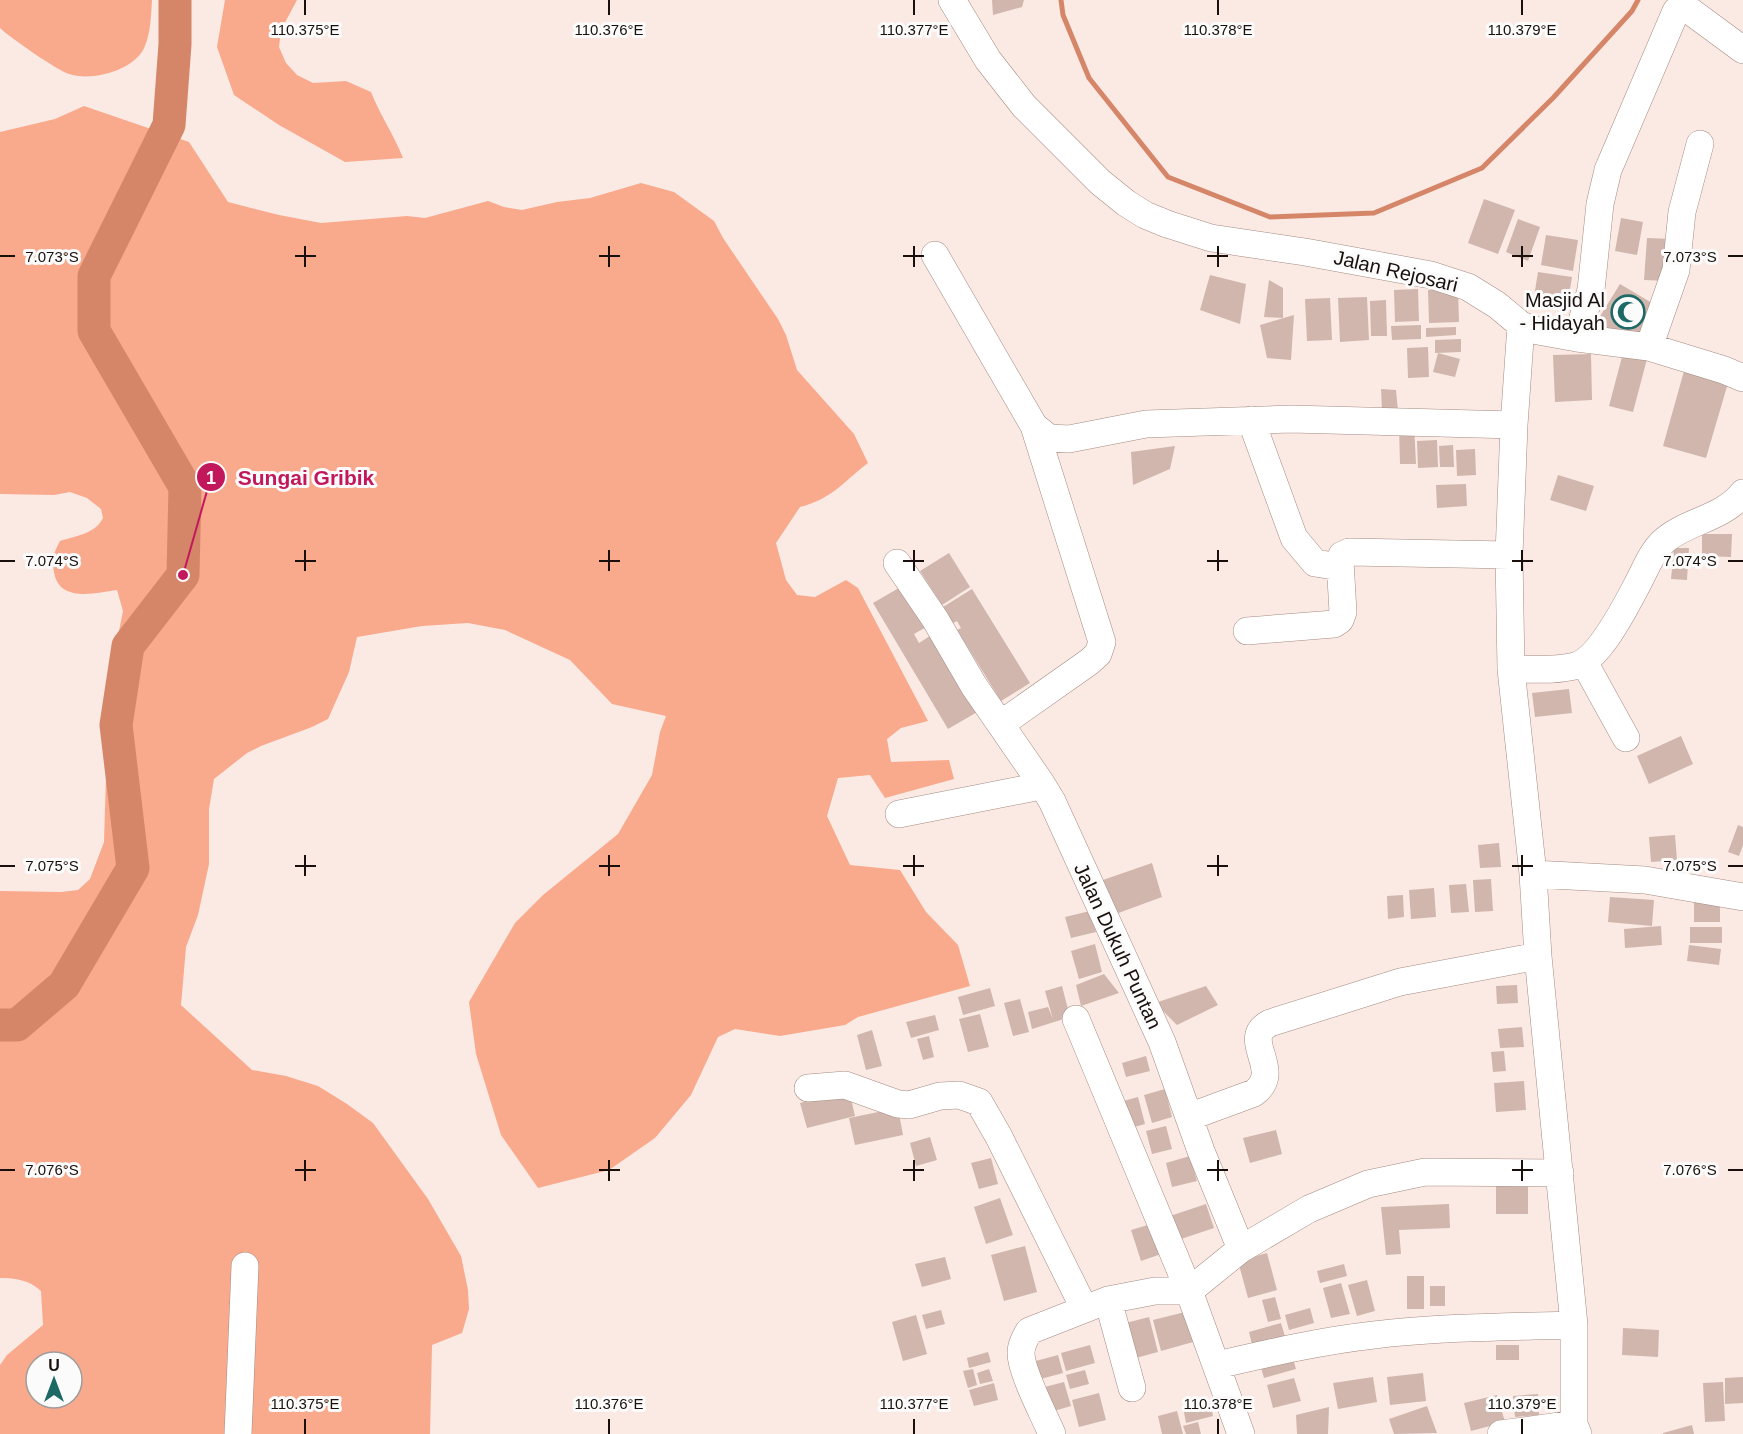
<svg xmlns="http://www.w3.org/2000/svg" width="1743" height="1434" font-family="Helvetica,sans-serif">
	<rect width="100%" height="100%" fill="#fbeae4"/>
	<path fill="#f9a98c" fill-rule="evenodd" d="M0,0H152C151,15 151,31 145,46C136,70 92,82 69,74C58,71 8,36 0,28Z
		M225,0H297L281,30L279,47L286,63L297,75L313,83L346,81L371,92C380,115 394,135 403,158L345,162L279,125L234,95L217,47Z
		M84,106L189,142L228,202L279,215L321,223L407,216L425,218L488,201L504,207L522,210L557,202L590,198L641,183L674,192L714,221L723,238L778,319L786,335L797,370L854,434L868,463C843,482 832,499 800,507L776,543L786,580L797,595L815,597L846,580L858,588L928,721L901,728L887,739L891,762L949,760L954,779L885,798L870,775L838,778L827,816L850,865L900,870L926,912L958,945L970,986L858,1017L845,1025L780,1036L735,1029L718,1037L691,1095L655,1138L609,1170L538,1188L501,1135L476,1054L469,1002L515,923L543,895L618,834L652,775L660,732L666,716L612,704L570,660L505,630L468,623L422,626L357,637L349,672L328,719L312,727L261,746L247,753L214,779L209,809V864L198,915L186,947L181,1005L252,1070L286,1076L318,1086L347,1104L373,1123L428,1199L461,1256L468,1290L469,1309L462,1333L432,1345L430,1434H0V1365L7,1355L43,1325L41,1291C29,1280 16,1278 0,1278V891L61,892L78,890L90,879L104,842L107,744L115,651L123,611L117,590C95,593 59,603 54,572C52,559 53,554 60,541C75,536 95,534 103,518L101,509L87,498L70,492L54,495L0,494V132L55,119ZM36,1362H72V1398H36Z"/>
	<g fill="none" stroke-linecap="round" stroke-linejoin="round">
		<path stroke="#d58669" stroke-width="5" d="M1061,0L1063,15L1089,78L1168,177L1270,217L1374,213L1482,168L1553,98L1632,11L1638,0"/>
		<path stroke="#d58669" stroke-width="33" d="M0,1025H17L64,985L133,868L116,725L128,646L183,575L185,487L94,331V276L169,125L175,44V0"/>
	</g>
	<path fill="#d0b6ad" d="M992,0H1024L1022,7L993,15Z
		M1484,199L1515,210L1498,254L1468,243Z
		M1621,218L1643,222L1637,255L1615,251Z
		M1518,219L1540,227L1528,261L1506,252Z
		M1546,235L1578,240L1573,271L1541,265Z
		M1647,238L1672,239L1670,281L1644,280Z
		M1538,272L1572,277L1567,308L1533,303Z
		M1210,275L1246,284L1240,324L1200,310Z
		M1269,280L1283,288V318L1264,317Z
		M1620,284L1657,306L1636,340L1616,329L1615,335L1599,332L1602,319L1599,318Z
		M1418,289L1419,321L1395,322L1394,290Z
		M1458,289L1459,322L1429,323L1428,290Z
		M1367,297L1369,340L1340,342L1338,298Z
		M1330,298L1332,340L1307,341L1305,299Z
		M1386,300L1387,336H1371L1370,301Z
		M1294,315L1291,360L1267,358L1260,325Z
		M1421,325V339L1392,340L1391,326Z
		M1456,327V335L1426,337V328Z
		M1461,339V352L1435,353V340Z
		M1428,347L1429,377L1408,378L1407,348Z
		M1438,353L1460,359L1455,377L1433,372Z
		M1623,353L1647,359L1633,412L1609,406Z
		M1591,354L1592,400L1555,402L1553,355Z
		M1684,371L1728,383L1706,458L1663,446Z
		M1381,389L1396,390L1398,411L1382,410Z
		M1414,424L1416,464H1400L1399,425Z
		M1437,440L1438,467L1418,468L1417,441Z
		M1453,445L1454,467H1440L1439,446Z
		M1175,446L1170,469L1133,485L1131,452Z
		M1475,449L1476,475L1457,476L1456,450Z
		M1558,475L1594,486L1586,511L1550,500Z
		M1466,484L1467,506L1437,508L1436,485Z
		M1702,534H1732L1731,557L1702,556Z
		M1674,548H1689L1687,580L1671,579Z
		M949,553L970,587L942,605L920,571Z
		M904,585L928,626L914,634L919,643L933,634L979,711L948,729L873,603Z
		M972,589L1030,683L1001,701L957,630L961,628L957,621L953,623L943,607Z
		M1569,689L1572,713L1535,717L1532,693Z
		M1681,736L1693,764L1649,784L1637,756Z
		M1738,825L1743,827V845L1739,856L1728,852Z
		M1675,835L1677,860L1651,862L1649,837Z
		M1499,843L1501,867L1480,868L1478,845Z
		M1152,863L1162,897L1113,915L1100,881Z
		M1491,879L1493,911L1475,912L1473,880Z
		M1466,884L1469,912L1451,913L1449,885Z
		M1434,888L1436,917L1411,919L1409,890Z
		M1403,895L1404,917L1388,919L1387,896Z
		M1610,897L1654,900L1652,926L1608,922Z
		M1694,900H1720V922H1694Z
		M1090,911L1096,932L1071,938L1065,917Z
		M1661,926L1662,945L1625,948L1624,929Z
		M1690,927H1722V943H1690Z
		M1095,944L1102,972L1079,979L1071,951Z
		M1689,945L1721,949L1719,965L1687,961Z
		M1104,974L1119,993L1081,1006L1076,985Z
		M1517,985L1518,1003L1497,1004L1496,986Z
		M1062,986L1070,1017L1032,1029L1028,1012L1048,1007L1053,1019L1045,991Z
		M1206,986L1218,1005L1177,1025L1155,1003Z
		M990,988L995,1006L963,1015L958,997Z
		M1020,999L1029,1032L1013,1036L1004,1003Z
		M980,1014L989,1047L968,1052L959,1019Z
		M935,1015L939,1030L911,1038L906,1022Z
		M1522,1027L1524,1047L1500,1048L1498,1029Z
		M872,1030L882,1066L866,1070L857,1035Z
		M929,1036L934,1057L923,1060L917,1039Z
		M1504,1051L1506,1071L1493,1072L1491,1052Z
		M1146,1056L1150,1071L1126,1077L1122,1063Z
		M1524,1081L1526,1110L1496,1112L1494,1083Z
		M1165,1089L1172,1117L1152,1123L1144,1095Z
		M849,1090L855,1116L807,1128L800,1103Z
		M1138,1097L1145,1124L1124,1130L1116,1103Z
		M898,1108L903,1135L855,1145L849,1118Z
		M1166,1126L1172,1149L1152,1154L1146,1131Z
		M1276,1130L1282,1154L1250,1163L1243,1138Z
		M930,1137L937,1160L916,1166L910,1143Z
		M1190,1156L1197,1181L1172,1187L1166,1163Z
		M991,1158L998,1184L979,1189L971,1163Z
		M1496,1184H1528V1214H1496Z
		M1000,1198L1013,1235L986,1244L974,1207Z
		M1206,1204L1214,1228L1178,1240L1170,1216Z
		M1449,1204L1450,1228L1399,1230L1401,1254L1386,1255L1381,1207Z
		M1158,1222L1167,1252L1141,1261L1131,1230Z
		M1025,1246L1037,1292L1004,1301L991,1255Z
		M1267,1253L1277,1290L1248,1298L1238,1261Z
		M945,1257L951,1279L922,1287L915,1264Z
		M1344,1264L1347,1276L1320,1283L1317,1271Z
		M1407,1276H1424V1309H1407Z
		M1367,1280L1375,1311L1357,1316L1348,1285Z
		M1341,1283L1350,1314L1331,1318L1323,1288Z
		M1430,1286H1445V1306H1430Z
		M1275,1297L1281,1319L1268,1322L1262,1300Z
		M1310,1308L1314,1323L1289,1330L1285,1315Z
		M941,1310L945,1324L926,1329L922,1315Z
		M1185,1312L1193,1342L1161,1351L1153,1320Z
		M916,1315L927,1354L903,1361L892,1322Z
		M1149,1317L1158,1352L1132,1359L1122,1324Z
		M1281,1323L1286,1340L1253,1349L1249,1332Z
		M1623,1328L1659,1330L1658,1357L1622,1355Z
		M1090,1345L1095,1363L1066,1371L1061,1353Z
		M1496,1345H1519V1360H1496Z
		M988,1352L991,1362L969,1368L967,1358Z
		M1291,1352L1296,1369L1264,1378L1259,1361Z
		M1058,1355L1063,1373L1037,1380L1032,1362Z
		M973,1369L977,1385L968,1388L963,1371Z
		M989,1369L993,1381L980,1384L977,1373Z
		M1085,1370L1089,1384L1070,1389L1066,1375Z
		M1423,1373L1426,1401L1390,1405L1387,1377Z
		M1373,1377L1377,1402L1338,1409L1333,1383Z
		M1743,1377V1403L1725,1404V1378Z
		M1294,1378L1301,1401L1273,1408L1267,1385Z
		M1064,1382L1071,1406L1047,1413L1041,1388Z
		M1723,1382L1725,1421L1705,1422L1703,1383Z
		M994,1383L998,1400L974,1406L969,1390Z
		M1099,1393L1106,1420L1079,1427L1072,1400Z
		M1538,1394L1539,1415L1515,1417L1513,1396Z
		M1497,1395L1505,1422L1471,1431L1464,1403Z
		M1210,1401L1213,1416L1186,1423L1183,1407Z
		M1427,1406L1437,1433L1394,1434L1389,1419Z
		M1329,1407L1328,1434H1297L1296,1415Z
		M1177,1411L1183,1434H1162L1158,1416Z
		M1198,1422L1201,1434H1186L1183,1426Z
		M1692,1425L1694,1434H1663V1433Z"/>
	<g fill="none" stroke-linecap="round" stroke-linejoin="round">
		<g stroke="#a48b82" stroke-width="28">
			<path id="minor" d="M952,0L988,60L1024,106L1100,182L1126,203L1145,215L1167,224L1211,238L1305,252L1431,275L1468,287L1497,305L1521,325L1538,331L1577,338L1649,347L1724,370L1743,378
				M935,255L1034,426L1049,438L1069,439L1146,424L1291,419L1514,425
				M1521,325L1514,425L1509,555L1511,669L1533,874L1538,956L1574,1325V1424L1578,1434
				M1577,338L1591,290L1600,204L1608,170L1676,11L1686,8L1743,50
				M1649,347L1676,270L1682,212L1700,144
				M1251,420L1294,538L1315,563L1340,567
				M897,563L935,619L974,686L1041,783
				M1247,631L1334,624L1340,620L1343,612L1340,561L1342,555L1349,552L1509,555
				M1584,662L1626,738
				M1511,669C1532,669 1555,671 1575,666C1599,660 1627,604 1638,583C1646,568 1652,551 1665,540C1689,520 1722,519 1743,493
				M1001,724L1089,662L1098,654L1102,642L1034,426
				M899,814L1031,788L1041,783L1052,801L1162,1042L1201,1151L1241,1249
				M1533,874L1645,880L1743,897
				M1076,1019L1189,1291L1241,1249L1309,1209L1368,1184L1425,1172L1560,1173
				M808,1088L845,1085L898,1104L909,1105L940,1096L959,1095L979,1102L999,1137L1084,1308
				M1189,1117L1254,1093C1285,1070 1238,1039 1270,1023L1400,982L1538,956
				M1108,1300L1132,1388
				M1217,1365C1269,1353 1320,1341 1374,1335C1440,1327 1507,1327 1574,1325
				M238,1434L245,1266
				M1052,1434C1044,1415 1021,1372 1021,1353C1021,1345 1025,1338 1029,1331L1108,1300L1155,1291H1189L1241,1434
				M1501,1434L1574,1424"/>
		</g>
		<use href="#minor" stroke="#fff" stroke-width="27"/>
	</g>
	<path fill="none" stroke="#19100d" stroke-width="2" d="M305,0V15M609,0V15M914,0V15M1218,0V15M1522,0V15M305,246V267M609,246V267M914,246V267M1218,246V267M1522,246V267M0,256H15M295,256H316M599,256H620M903,256H924M1207,256H1228M1512,256H1533M1728,256H1743M305,550V571M609,550V571M914,550V571M1218,550V571M1522,550V571M0,561H15M295,561H316M599,561H620M903,561H924M1207,561H1228M1512,561H1533M1728,561H1743M305,855V876M609,855V876M914,855V876M1218,855V876M1522,855V876M0,866H15M295,866H316M599,866H620M903,866H924M1207,866H1228M1512,866H1533M1728,866H1743M305,1160V1181M609,1160V1181M914,1160V1181M1218,1160V1181M1522,1160V1181M0,1170H15M295,1170H316M599,1170H620M903,1170H924M1207,1170H1228M1512,1170H1533M1728,1170H1743M305,1419V1434M609,1419V1434M914,1419V1434M1218,1419V1434M1522,1419V1434"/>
	<defs>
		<g id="mosque-ring" transform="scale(1.725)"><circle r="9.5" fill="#fbfbfb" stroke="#1d6965" stroke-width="1.5"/><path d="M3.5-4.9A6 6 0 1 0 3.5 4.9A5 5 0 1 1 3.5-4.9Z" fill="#1d6965"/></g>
	</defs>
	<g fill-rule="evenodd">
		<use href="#mosque-ring" x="1628" y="312"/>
	</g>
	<g text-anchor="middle" stroke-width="6" stroke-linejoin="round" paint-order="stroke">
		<g font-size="20" fill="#19100d" stroke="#fbfbfb">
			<text transform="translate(1396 271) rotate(13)" y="7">Jalan Rejosari</text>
			<text transform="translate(1118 946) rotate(65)" y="7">Jalan Dukuh Puntan</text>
		</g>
		<g font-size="20" fill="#19100d" stroke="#fbfbfb" text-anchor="end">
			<text x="1605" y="307">Masjid Al<tspan x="1605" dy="23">- Hidayah</tspan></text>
		</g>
	</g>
	<g font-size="15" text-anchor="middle" fill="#19100d" stroke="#fbfbfb" stroke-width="6" stroke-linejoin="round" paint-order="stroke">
		<text x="305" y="35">110.375°E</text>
		<text x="609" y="35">110.376°E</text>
		<text x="914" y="35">110.377°E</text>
		<text x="1218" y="35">110.378°E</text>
		<text x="1522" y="35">110.379°E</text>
		<text x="52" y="262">7.073°S</text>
		<text x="1690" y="262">7.073°S</text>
		<text x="52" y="566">7.074°S</text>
		<text x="1690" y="566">7.074°S</text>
		<text x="52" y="871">7.075°S</text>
		<text x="1690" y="871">7.075°S</text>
		<text x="52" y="1175">7.076°S</text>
		<text x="1690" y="1175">7.076°S</text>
		<text x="305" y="1409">110.375°E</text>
		<text x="609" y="1409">110.376°E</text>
		<text x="914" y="1409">110.377°E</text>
		<text x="1218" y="1409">110.378°E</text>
		<text x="1522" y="1409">110.379°E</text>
	</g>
	<path fill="none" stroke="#c2185b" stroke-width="2" d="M183 575L211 477"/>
	<g fill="#c2185b" stroke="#fbfbfb" stroke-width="2">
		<circle cx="183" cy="575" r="6"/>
		<circle cx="211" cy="477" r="15"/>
	</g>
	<g font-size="18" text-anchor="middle" font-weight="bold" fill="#fff">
		<text x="211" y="484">1</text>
	</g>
	<g font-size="21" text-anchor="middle" font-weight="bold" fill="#c2185b" stroke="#fbfbfb" stroke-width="6" stroke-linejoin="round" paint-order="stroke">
		<text x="306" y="485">Sungai Gribik</text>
	</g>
	<g transform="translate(54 1380)"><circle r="28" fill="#fbfbfb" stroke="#a19d9c" stroke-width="1.5"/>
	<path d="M0-4.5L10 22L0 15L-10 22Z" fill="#1d6965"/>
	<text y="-9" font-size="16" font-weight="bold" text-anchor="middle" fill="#19100d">U</text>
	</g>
</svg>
